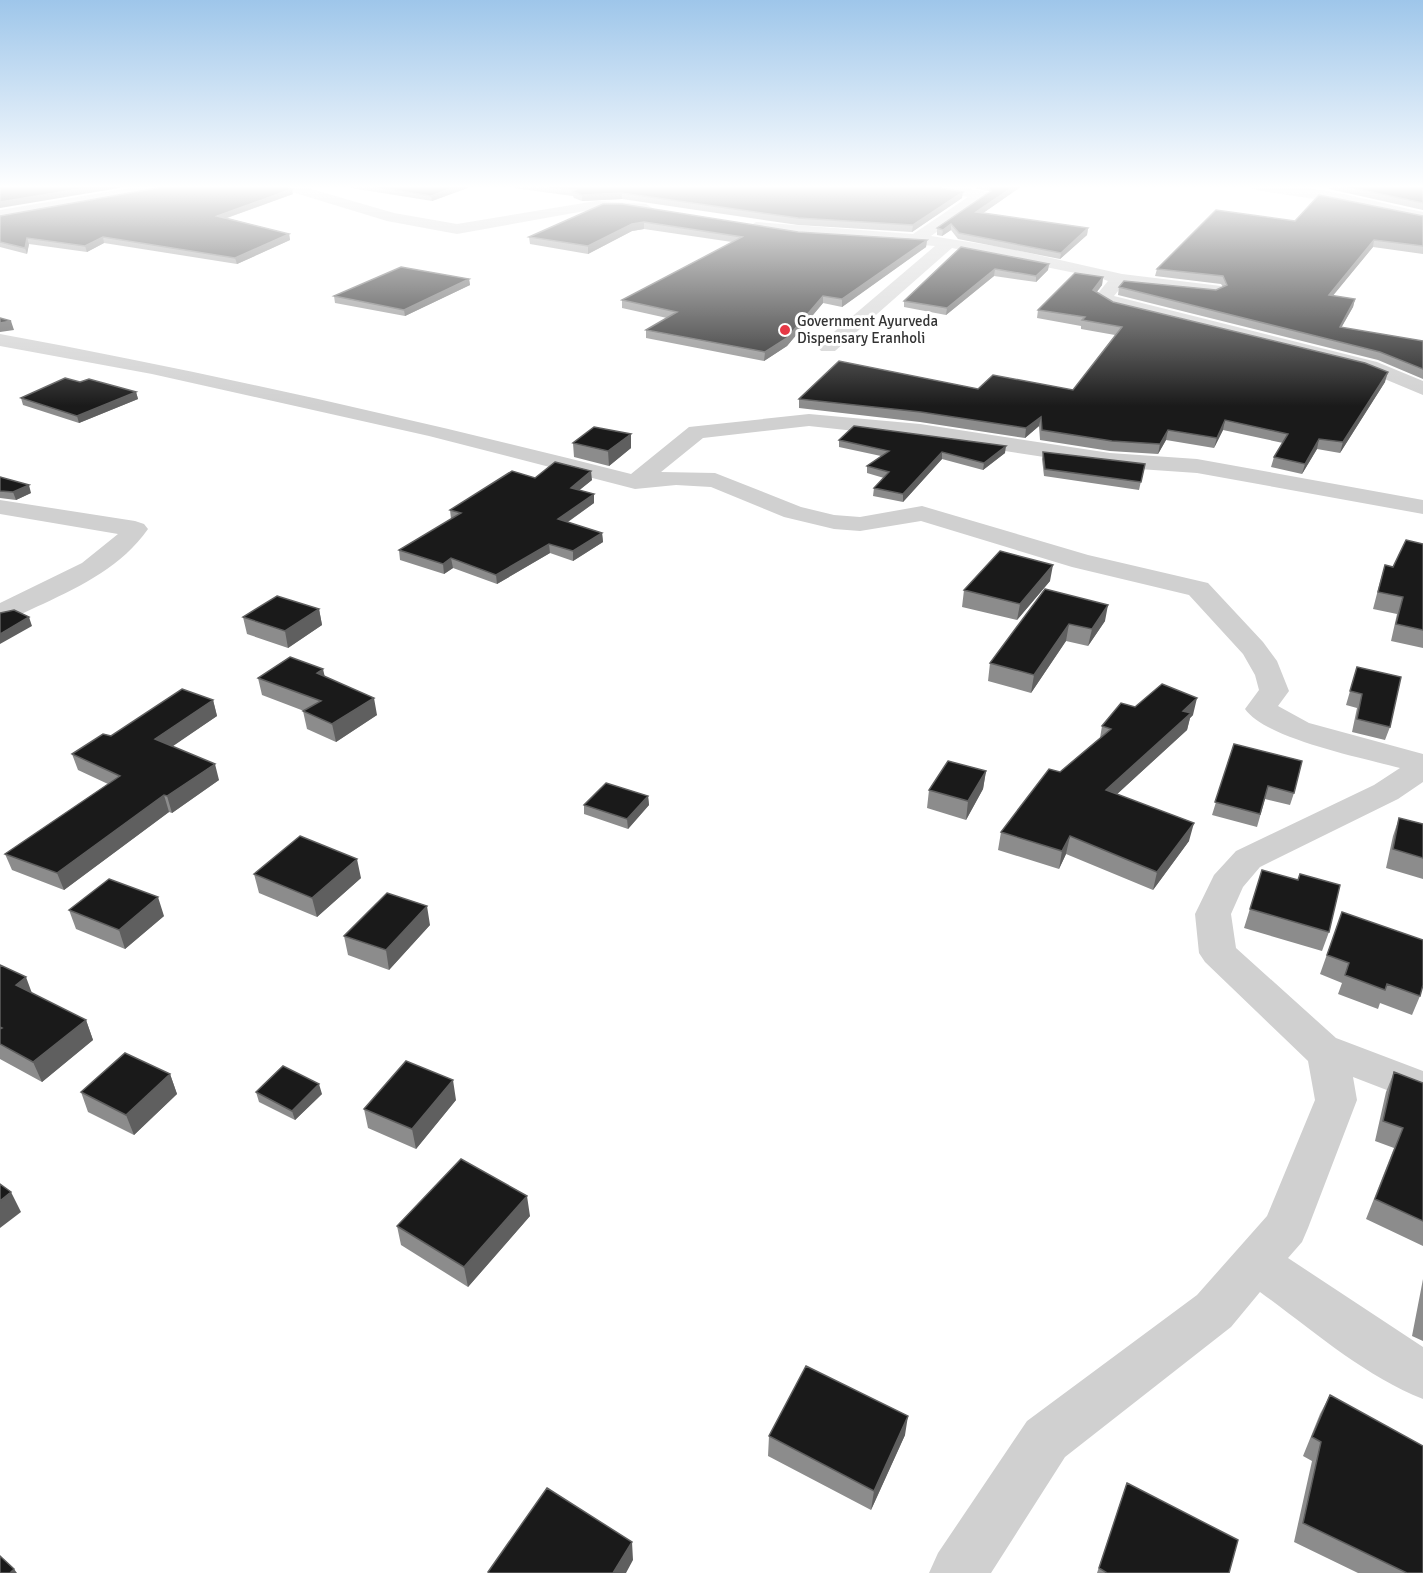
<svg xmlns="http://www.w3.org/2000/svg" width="1423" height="1573" font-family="Signika,sans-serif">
	<rect width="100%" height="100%" fill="#fff"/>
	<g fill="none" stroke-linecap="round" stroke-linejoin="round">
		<path fill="#d0d0d0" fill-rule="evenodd" d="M142,186H171L164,190L0,220V210Z
			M280,186H301L394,213L457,224L596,201L646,204L654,209L646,214L596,209L457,234L387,221L282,189Z
			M928,186H956L987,192L989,195L931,236L1007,248L1122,274L1221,286L1224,290L1215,295L1123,285L1114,296L1377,362L1423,381V395L1363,370L1112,308L1094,298L1108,281L1100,278L952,248L835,351H821L818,347L821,343L935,246L780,234L756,232L748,227L756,222L913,234L968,197L930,189Z
			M1249,186C1306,181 1367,200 1423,212V222L1354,205L1256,190Z
			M0,334C212,373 422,421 631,474L689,427L809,414L920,424L1110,453L1197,459L1423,500V514L1197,473L1110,467L920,438L809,426L703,438L661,472L715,473L801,507L834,515L860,517L922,506L1088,555L1208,583L1263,642L1277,661L1289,691L1278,706L1309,723L1423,754V782L1398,799L1260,867L1243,887L1231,914L1236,948L1336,1038L1423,1071V1104L1353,1077L1357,1100L1308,1228L1302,1242L1288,1258L1423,1347V1399C1364,1376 1311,1329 1260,1292L1231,1327L1065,1457L991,1573H929L938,1553L1027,1421L1197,1295L1267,1216L1315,1100L1308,1061L1205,962L1199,953L1195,914L1214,875L1236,851L1374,785L1400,768C1363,758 1266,739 1245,709L1259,690L1255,675L1243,654L1189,595L1072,567L921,521L860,531L834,529L784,517L711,487L676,485L635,489L429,436L152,374L0,346Z
			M0,500L135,521L144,524L148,529C122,566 83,585 43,604C29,610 15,618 0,621V603L82,563L118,534L0,514Z"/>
	</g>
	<path fill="#8c8c8c" d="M339,186H473L432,201Z
		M499,186H932L962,198L912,232L798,225L622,199L582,201L574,198L573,196Z
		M965,186H1022L983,213L1088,228L1087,235L1060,259L958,239L951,230L942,236L937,235V228L989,192V191Z
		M1330,186H1423V210L1329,189Z
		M293,194L227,218L289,234L290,240L237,264L104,243L87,252L29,244L27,254L0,247V216Z
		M603,204L798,232L927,240L926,247L842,307L823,303L787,346L764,361L646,338V330L667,318L622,308V300L732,242L644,229L632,231L588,254L530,244L529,237Z
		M1423,216V254L1373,247L1332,296L1355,299L1353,307L1341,328L1423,341V379L1378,360L1118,295L1119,287L1216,290L1223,287L1221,284L1155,276L1157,269L1295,221Z
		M961,247L1049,264L1048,270L1036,282L994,276L946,315L904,307V301Z
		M1103,277L1102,285L1097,292L1113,302L1385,382L1340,453L1317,449L1302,474L1271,467L1274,457L1283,443L1223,430L1214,448L1166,440L1158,454L1110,451L1040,440L1039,426L1025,438L920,422L799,408V399L978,389L1073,390L1115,335L1081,329V326L1037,318L1038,310Z
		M469,279L470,285L405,316L335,303L334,296Z
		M136,392L138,399L79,423L23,405L21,398Z
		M839,440L1005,453L983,470L942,459L903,502L873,496L874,488L884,478L867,473V466L881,456L839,447Z
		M573,443L631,448L609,466L574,457Z
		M1043,452L1145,464L1139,490L1044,476L1042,459Z
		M0,477L31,493L16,500L0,498Z
		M535,478L592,480L579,490L594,494V503L568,522L602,533L603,542L573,561L550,553L497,584L453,568L444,574L400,560L399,550L451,519L450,510Z
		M1423,544V648L1391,641L1397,614L1373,609L1380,582L1385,565L1393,567Z
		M1050,581L1017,620L962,607L964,590Z
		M1045,589L1105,621L1088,646L1066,641L1031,693L988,681L990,663Z
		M319,609L322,625L288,648L247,634L243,617Z
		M1357,667L1390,727L1385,740L1352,732L1357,708L1346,705Z
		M325,677L377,715L336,742L307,729L303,711H304L262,695L258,678Z
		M213,700L217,716L172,746L219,780L172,813L169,812L64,890L12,870L5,854L108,784L78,770L72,754L111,736Z
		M1135,707L1193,715L1190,718L1187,730L1117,794L1189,841L1153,890L1066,854L1059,869L998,850L1001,832L1060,772L1100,738L1102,726Z
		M1234,744L1294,793L1290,805L1265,799L1257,827L1212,815Z
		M986,771L983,789L966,820L927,808L929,790Z
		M648,796L649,805L628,829L584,814V805Z
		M1399,818L1423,824V879L1386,868L1393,836Z
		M1262,870L1329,932L1322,951L1244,928Z
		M254,874L361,878L317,917L259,893Z
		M69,910L164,916L125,949L76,929Z
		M1342,912L1420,996L1412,1015L1380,1003L1378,1009L1338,994L1342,983L1320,974Z
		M430,925L389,970L348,955L344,936Z
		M0,965L32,993L86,1020L93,1040L42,1082L0,1059Z
		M1394,1072L1423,1083V1246L1366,1219L1394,1148L1375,1141L1386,1092Z
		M170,1074L177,1094L134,1135L88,1112L81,1092Z
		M256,1092L322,1094L295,1120L259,1102Z
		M456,1100L416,1149L368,1128L364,1109Z
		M530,1216L468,1287L401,1245L397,1226Z
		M1423,1279V1341L1412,1336Z
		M1330,1395L1423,1573H1358L1294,1542L1312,1461L1303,1456L1320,1414Z
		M905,1435L871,1510L768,1456L769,1436Z
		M1127,1483L1229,1573H1097Z"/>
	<path fill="#5f5f5f" d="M97,186H131L0,208V202Z
		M458,186H473L432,201L431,196Z
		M1014,186H1022L976,218V212Z
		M292,189L293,194L218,221L217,216Z
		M963,192L962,198L912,232L913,225Z
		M622,193V199L582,201V195Z
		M644,222V229L632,231L588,254V246L632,224Z
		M951,224V230L942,236L943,230Z
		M1088,228L1087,235L1060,259L1061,253Z
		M289,234L290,240L237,264L235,258Z
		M103,237L104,243L87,252L85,246Z
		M27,238L29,244L27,254L25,248Z
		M927,240L926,247L842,307V299Z
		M1374,240L1373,247L1327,303L1329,295Z
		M1049,264L1048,270L1036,282V276Z
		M995,269L994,276L946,315L947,308Z
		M1103,277L1102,285L1092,298L1093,290Z
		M469,279L470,285L405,316L404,310Z
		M823,296V303L787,346L764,361L765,352Z
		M1355,299L1353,307L1337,335L1340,327Z
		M11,321L14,330L0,332V323Z
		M1388,372L1385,382L1340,453L1343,442Z
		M136,392L138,399L79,423L77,416Z
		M1041,417L1039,426L1025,438L1026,428Z
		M1225,420L1223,430L1214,448L1217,438Z
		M1168,430L1166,440L1158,454L1160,444Z
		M631,434V448L609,466L608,451Z
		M1319,439L1317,449L1302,474L1305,464Z
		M1006,446L1005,453L983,470L984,463Z
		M942,452V459L903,502V494Z
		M591,471L592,480L571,497V488Z
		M29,485L31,493L16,500L13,492Z
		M594,494V503L559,528L558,519Z
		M602,533L603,542L573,561V551Z
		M549,544L550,553L497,584L496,575Z
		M451,558L453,568L444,574L443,564Z
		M1053,565L1050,581L1017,620L1020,604Z
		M1108,605L1105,621L1088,646L1092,629Z
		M319,609L322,625L288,648L285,631Z
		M29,617L32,626L0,644V634Z
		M1069,624L1066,641L1031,693L1034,675Z
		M323,669L327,686L317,673Z
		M374,698L377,715L336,742L332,724Z
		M1197,698L1193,715L1190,718L1187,730L1103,807L1106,790L1183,711Z
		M213,700L217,716L160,755L155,739Z
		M215,764L219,780L172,813L167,796Z
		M986,771L983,789L966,820L968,801Z
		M164,795L169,812L64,890L57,873Z
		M648,796L649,805L628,829L627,819Z
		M1194,823L1189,841L1153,890L1157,872Z
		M1070,836L1066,854L1059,869L1062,851Z
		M357,859L361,878L317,917L312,898Z
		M158,897L164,916L125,949L119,930Z
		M427,906L430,925L389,970L386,950Z
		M26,977L33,996L16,985Z
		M86,1020L93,1040L42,1082L33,1062Z
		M170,1074L177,1094L134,1135L126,1115Z
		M453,1080L456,1100L416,1149L412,1129Z
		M319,1084L322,1094L295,1120L292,1111Z
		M11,1192L21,1212L0,1228V1201Z
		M527,1196L530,1216L468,1287L464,1267Z
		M908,1416L905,1435L871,1510L874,1491Z
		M632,1542L633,1560L626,1573H613Z
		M14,1569L17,1573H10Z"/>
	<path fill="#1a1a1a" stroke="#5f5f5f" stroke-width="1.5" d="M0,186H97L0,202Z
		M164,186H282L292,189L217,216L289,234L235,258L103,237L85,246L27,238L25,248L0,242V216L163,187Z
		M371,186H458L431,196Z
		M542,186H932L963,192L913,225L798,218L622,193L582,195L573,192L576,190Z
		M990,186H1014L976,212L1088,228L1061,253L959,233L951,224L943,230L937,228L991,191Z
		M1344,186H1423V203Z
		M1319,195L1423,216V246L1374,240L1329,295L1355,299L1340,327L1423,341V369L1380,352L1119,287L1124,281L1216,290L1227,285L1223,276L1157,269L1216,210L1295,221Z
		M603,204H622L798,232L927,240L842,299L823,296L787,338L765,352L646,330L677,312L622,300L742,237L644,222L632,224L588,246L529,237Z
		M961,247L1049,264L1036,276L995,269L947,308L904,301Z
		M401,267L469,279L404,310L334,296Z
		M1075,273L1103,277L1093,290L1113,302L1365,363L1388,372L1343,442L1319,439L1305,464L1274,457L1288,434L1225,420L1217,438L1168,430L1160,444L1112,441L1042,430L1041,417L1026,428L921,412L799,399L839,361L978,389L993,375L1073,390L1122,327L1082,320L1085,317L1038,310Z
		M0,318L11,321L0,323Z
		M65,378L80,382L89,379L136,392L77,416L21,398Z
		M854,426L1006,446L984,463L942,452L903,494L874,488L889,472L867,466L889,451L839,440Z
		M594,427L631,434L608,451L573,443Z
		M1043,452L1145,464L1141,482L1045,469Z
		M555,462L591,471L571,488L594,494L558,519L602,533L573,551L549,544L496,575L451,558L443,564L399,550L461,513L450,510L512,471L535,478Z
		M0,477L29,485L13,492L0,491Z
		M1406,540L1423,544V630L1396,624L1403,597L1378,592L1385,565L1393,567Z
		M1000,551L1053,565L1020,604L964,590Z
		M1045,589L1108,605L1092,629L1069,624L1034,675L990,663Z
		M277,596L319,609L285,631L243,617Z
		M14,610L29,617L0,634V613Z
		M290,657L323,669L317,673L374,698L332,724L303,711L321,701L258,678Z
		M1357,667L1401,677L1390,727L1357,719L1362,694L1350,691Z
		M1162,684L1197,698L1183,711L1191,713L1106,790L1194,823L1157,872L1070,836L1062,851L1001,832L1049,769L1060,772L1111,729L1102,726L1121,703L1135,707Z
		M182,689L213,700L155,739L215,764L167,796L164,795L57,873L5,854L120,776L72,754L103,734L111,736Z
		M1234,744L1302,761L1294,793L1268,786L1260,814L1215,802Z
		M948,761L986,771L968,801L929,790Z
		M606,783L648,796L627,819L584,805Z
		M1399,818L1423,824V858L1393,849Z
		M300,836L357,859L312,898L254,874Z
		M1262,870L1298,880L1300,874L1340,885L1329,932L1250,909Z
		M109,879L158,897L119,930L69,910Z
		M387,893L427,906L386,950L344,936Z
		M1342,912L1423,940V985L1420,996L1387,984L1385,990L1345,975L1349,963L1327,955Z
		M0,965L26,977L16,985L86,1020L33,1062L0,1044V1029L2,1028L0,1027Z
		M125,1053L170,1074L126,1115L81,1092Z
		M406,1061L453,1080L412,1129L364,1109Z
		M283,1066L319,1084L292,1111L256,1092Z
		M1394,1072L1423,1083V1221L1375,1199L1403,1128L1383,1121Z
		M461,1159L527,1196L464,1267L397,1226Z
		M0,1184L11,1192L0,1201Z
		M806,1366L908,1416L874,1491L769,1436Z
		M1330,1395L1423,1446V1573H1407L1303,1523L1321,1442L1312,1437Z
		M1127,1483L1238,1540L1229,1573H1107L1099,1568Z
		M547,1488L632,1542L613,1573H490L488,1572Z
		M0,1556L14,1569L10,1573H0Z"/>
	<linearGradient id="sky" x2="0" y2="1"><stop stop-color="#9ec6ea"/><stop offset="0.46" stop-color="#fff"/><stop offset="1" stop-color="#fff" stop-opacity="0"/></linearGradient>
	<rect width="1423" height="406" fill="url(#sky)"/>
	<circle fill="#e63946" stroke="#fff" stroke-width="2" cx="785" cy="330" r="6"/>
	<g text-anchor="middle" stroke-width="6" stroke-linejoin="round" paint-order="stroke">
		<g font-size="15" fill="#333" stroke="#fff" text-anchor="start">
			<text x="797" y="326">Government Ayurveda<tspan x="797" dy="17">Dispensary Eranholi</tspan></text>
		</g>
	</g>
</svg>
